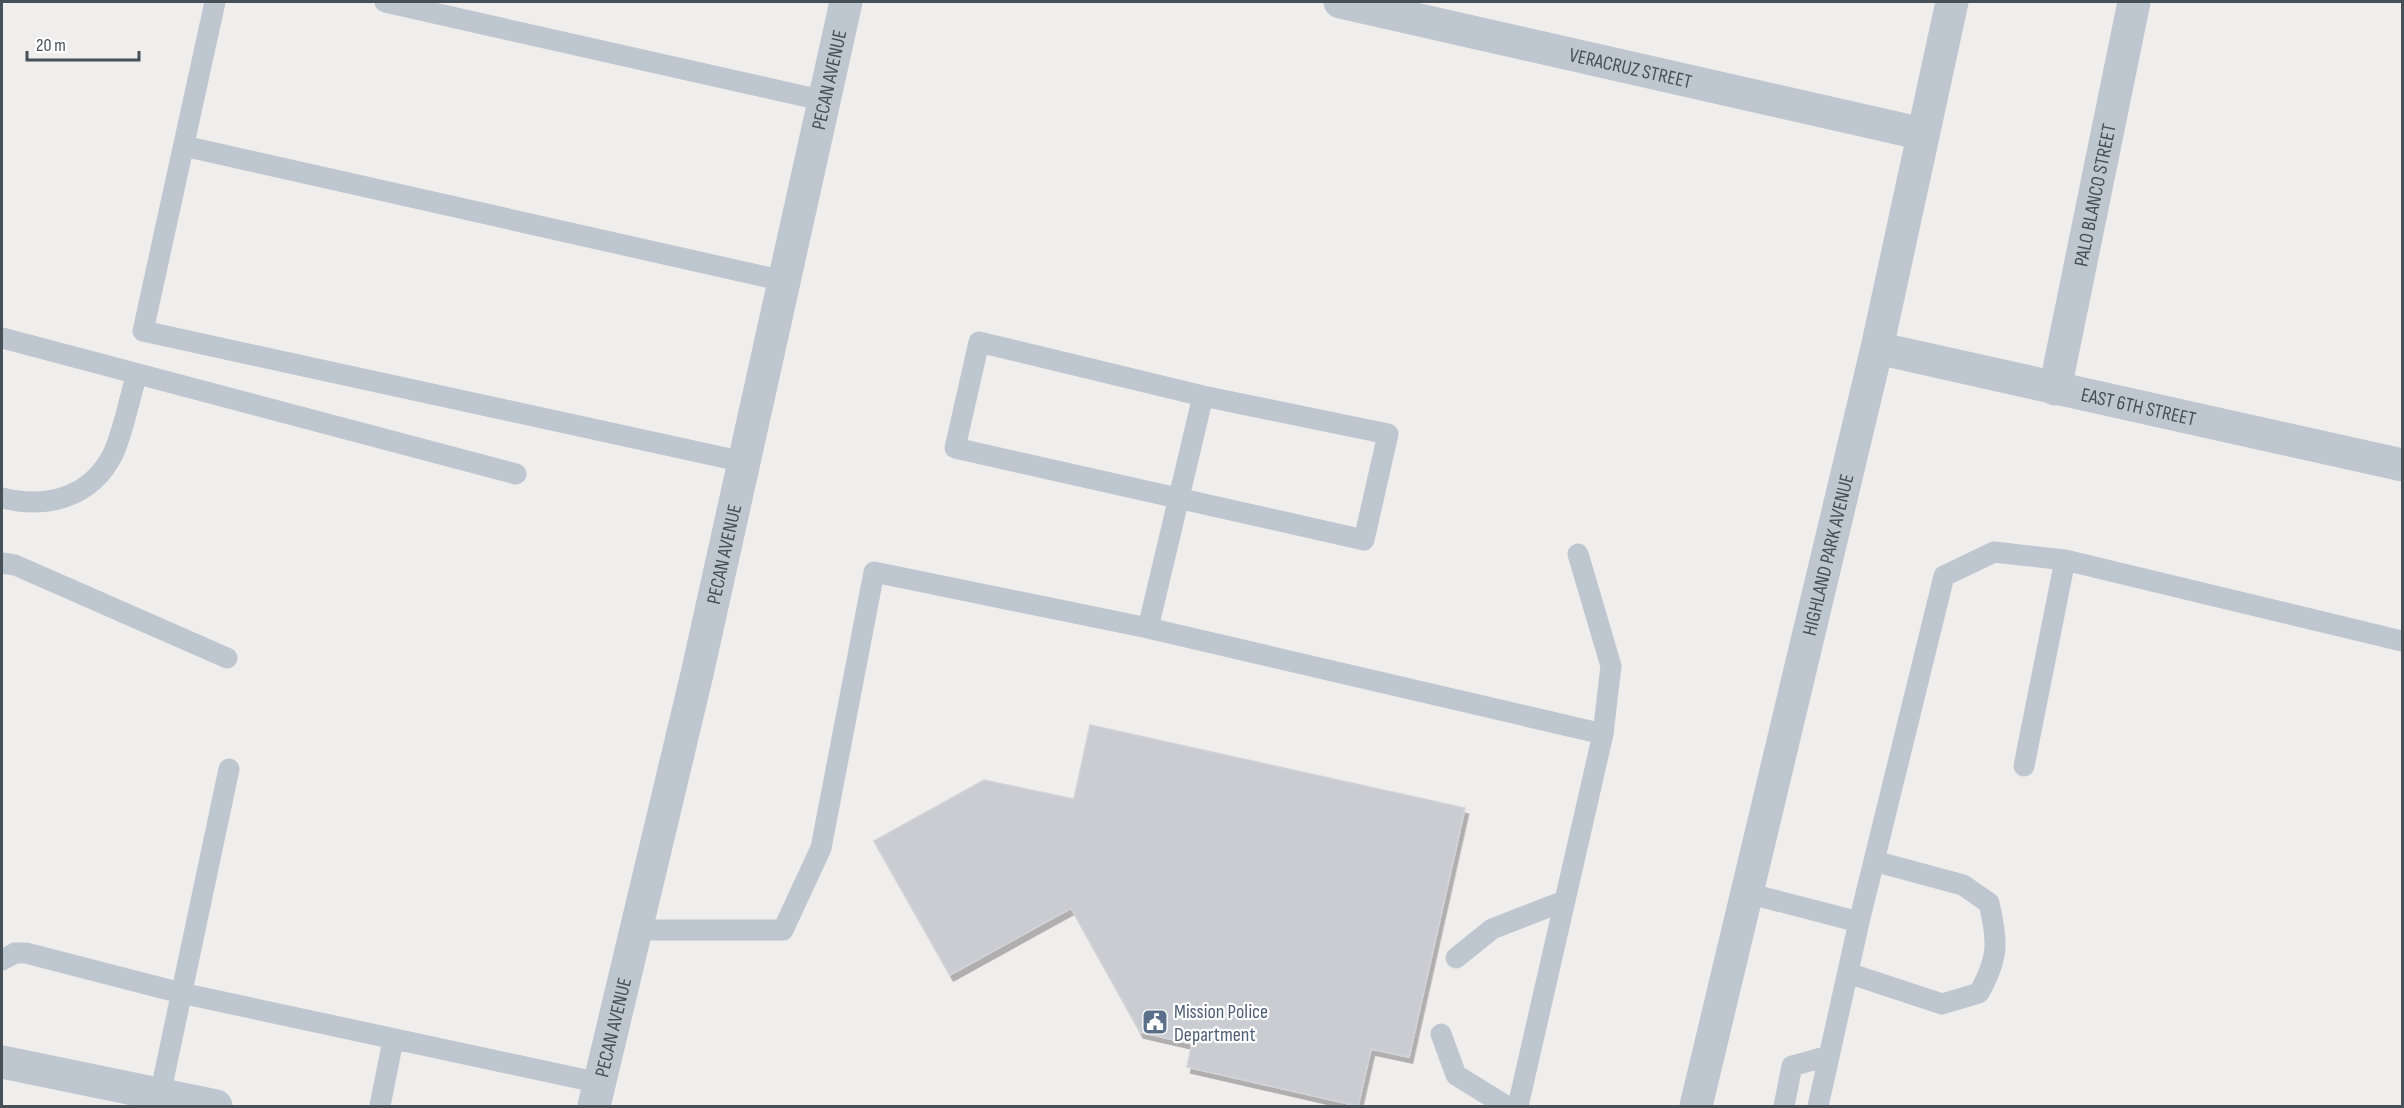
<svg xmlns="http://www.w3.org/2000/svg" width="2404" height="1108" font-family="'Sofia Sans Condensed',sans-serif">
	<defs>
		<filter id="shadow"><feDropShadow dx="3.5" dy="6" stdDeviation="0" flood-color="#0004"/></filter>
	</defs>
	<rect width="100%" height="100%" fill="#f0eded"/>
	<path fill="#caccd2" stroke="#d1d3d8" stroke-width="1.5" filter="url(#shadow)" d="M1090,725L1465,808L1409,1057L1371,1049L1358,1106L1187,1067L1192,1044L1140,1032L1071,908L950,975L874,841L984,780L1074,799Z"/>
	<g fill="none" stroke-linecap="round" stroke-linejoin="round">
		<path stroke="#bec7cf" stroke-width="21" d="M215,2L143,331L744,462
			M385,2L825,101
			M184,146L784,281
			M2,338L516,474
			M979,342L1203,396L1388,434L1364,540L955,448Z
			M1203,396L1148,628L1603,734L1518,1106
			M2,498C46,509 91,498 113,454C124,430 129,399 137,374
			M1578,554L1611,666L1603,734
			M2,563L15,565L227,658
			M2024,766L2065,560
			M1747,893L1859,922
			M636,930H783L821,848L874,572L1148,628
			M1456,958L1492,929L1564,901
			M2,960L15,953H26L181,993L600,1083
			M1848,973L1942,1004L1979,993C1999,957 1998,942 1989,903L1963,885L1874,861
			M1441,1034L1456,1075L1506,1106
			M160,1095L229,769
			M380,1106L393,1040
			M1784,1106L1792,1066L1828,1056
			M1818,1106L1859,922L1944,576L1994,552L2065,560L2402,641"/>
		<g stroke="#bec7cf" stroke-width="33">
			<path id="s1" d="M1340,2L1923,134"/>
			<path id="s2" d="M1877,348L2402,465"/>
			<path id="s3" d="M2055,389L2134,2"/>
			<path d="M2,1062L216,1106"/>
			<path id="s4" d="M594,1106L697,674L846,2"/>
			<path id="s5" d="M1696,1106L1877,348L1952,2"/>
		</g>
	</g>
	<defs>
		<g id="civic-square" transform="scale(1.35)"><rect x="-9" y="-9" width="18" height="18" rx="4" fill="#5c6f8a" stroke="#fff"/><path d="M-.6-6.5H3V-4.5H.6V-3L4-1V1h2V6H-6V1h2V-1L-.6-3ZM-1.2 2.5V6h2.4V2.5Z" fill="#fff"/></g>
	</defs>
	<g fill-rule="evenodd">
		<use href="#civic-square" x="1155" y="1022"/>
	</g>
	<g text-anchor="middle" stroke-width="4.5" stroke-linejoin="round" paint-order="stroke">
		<g font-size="20" fill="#465059" stroke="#fff">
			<text dy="7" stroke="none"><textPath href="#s1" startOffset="298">VERACRUZ STREET</textPath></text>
			<text dy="7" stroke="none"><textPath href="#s4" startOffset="1053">PECAN AVENUE</textPath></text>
			<text dy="7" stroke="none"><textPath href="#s3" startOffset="198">PALO BLANCO STREET</textPath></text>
			<text dy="7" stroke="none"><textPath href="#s2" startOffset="268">EAST 6TH STREET</textPath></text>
			<text dy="7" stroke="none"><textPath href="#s4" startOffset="567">PECAN AVENUE</textPath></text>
			<text dy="7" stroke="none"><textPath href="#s5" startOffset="567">HIGHLAND PARK AVENUE</textPath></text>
			<text dy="7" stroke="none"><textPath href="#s4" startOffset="81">PECAN AVENUE</textPath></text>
		</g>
		<g font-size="20" fill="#4e5e75" stroke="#fff" text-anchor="start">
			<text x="1174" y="1018">Mission Police<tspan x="1174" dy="23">Department</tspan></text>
		</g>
	</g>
	<rect width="2404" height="1108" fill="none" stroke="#465059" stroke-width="6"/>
	<path d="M27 51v9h112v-9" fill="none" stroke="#465059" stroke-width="3"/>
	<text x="36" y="51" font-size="18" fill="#465059" stroke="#ffffff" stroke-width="4.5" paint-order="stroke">20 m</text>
</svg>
